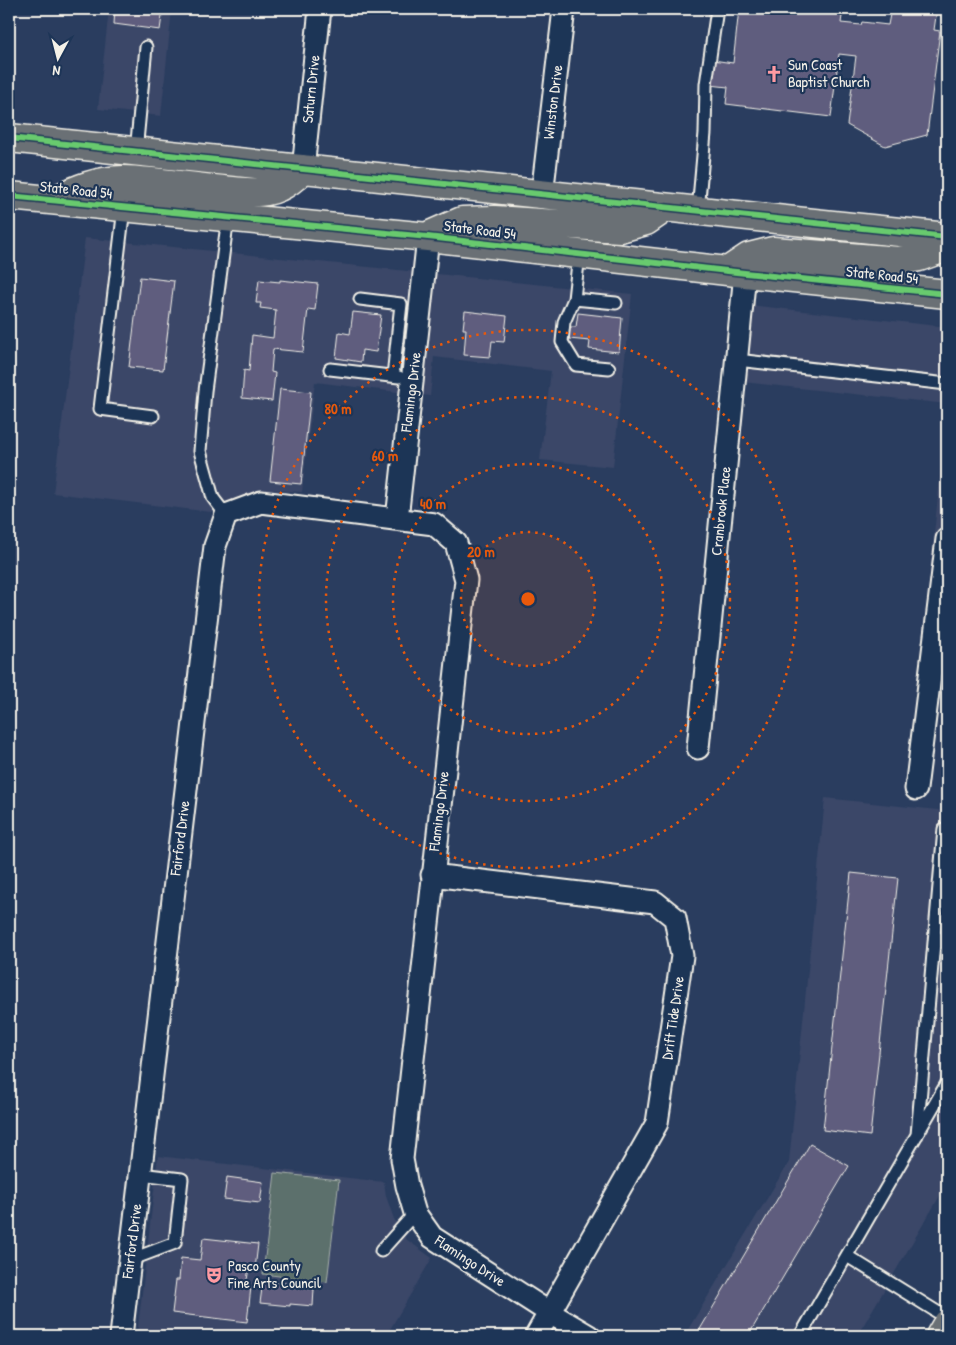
<svg xmlns="http://www.w3.org/2000/svg" width="956" height="1345" font-family="'Patrick Hand',sans-serif">
	<rect width="100%" height="100%" fill="#2a3d5f"/>
	<filter id="ink" filterUnits="userSpaceOnUse"><feTurbulence type="fractalNoise" baseFrequency=".02" numOctaves="2"/><feDisplacementMap in="SourceGraphic" scale="10" xChannelSelector="R" yChannelSelector="G"/><feConvolveMatrix kernelMatrix="1 2 1 2 8 2 1 2 1" color-interpolation-filters="sRGB"/></filter>
	<g filter="url(#ink)">
		<path fill="#3a4768" d="M109,9H172L161,116L98,109Z
			M85,238L632,294L613,467L540,460L551,371L434,357L430,396L315,382L302,492L267,490L237,499L211,512L53,493Z
			M731,303L947,327V404L724,380Z
			M947,410V574L930,572Z
			M825,798L947,811V1184L857,1336H684L789,1162Z
			M158,1156L384,1182L386,1196L394,1219L406,1239L432,1258L386,1336L229,1332L228,1336H137Z"/>
		<path fill="#5b706c" stroke="#a8b0aa" d="M275,1173L339,1180L327,1282L263,1274Z"/>
		<path fill="#5f5d7e" stroke="#f4f1e8" d="M115,9H163L160,30L114,24Z
			M739,9H843L841,23L861,25L862,22L888,25L891,9H937L934,30L940,31L927,135L885,146L847,125L856,56L839,54L831,117L726,104L728,87L710,85L713,60L733,63Z
			M140,277L174,281L163,370L129,367Z
			M259,280L280,282V280L318,284L315,310L308,309L303,352L273,349L271,372L275,373L272,401L242,398L244,370L249,371L252,335L273,338L276,310L260,308L261,303H256Z
			M465,311L507,316L504,342L492,341L490,357L464,355L466,329H463Z
			M353,312L381,315L376,352L362,350L361,362L336,358L339,332L350,334Z
			M578,313L622,318L619,352L589,349L590,341L569,339L570,327H576Z
			M280,389L311,392L301,484L270,481Z
			M851,873L898,878L870,1136L823,1130Z
			M810,1144L849,1166L748,1336H696Z
			M227,1177L263,1182L260,1203L224,1199Z
			M203,1238L258,1244L255,1269L249,1268L246,1286L251,1287L247,1322L172,1313L176,1280H179L181,1258L200,1260Z
			M263,1281L291,1284V1287L314,1289L313,1306L290,1304V1306L260,1303Z"/>
		<g fill="none" stroke-linecap="round" stroke-linejoin="round">
			<g stroke="#f4f1e8" stroke-width="15">
				<path id="service" d="M136,152L146,47
					M124,208L100,409L153,416
					M698,211L705,133L706,84L717,9
					M579,254L574,299L616,303
					M360,299L401,304L393,376
					M574,299L564,322L562,342L576,365L609,368
					M737,360L947,384
					M330,369L399,377
					M226,515L213,498L200,451L205,391L228,217
					M935,935L947,947
					M917,1135L944,829H947
					M381,1251L415,1213
					M847,1256L947,1318
					M130,1260L175,1243L182,1179L140,1174
					M800,1336L947,1083"/>
			</g>
			<g stroke="#f4f1e8" stroke-width="25">
				<path id="minor" d="M303,169L320,9
					M542,195L564,9
					M397,519L428,237
					M698,748L745,273
					M916,789L947,539
					M432,875L655,902L675,918L682,956L657,1123L536,1336
					M121,1336L215,546L226,515L261,502L434,524L456,543L466,580L402,1159L407,1186L415,1213L432,1237L550,1313L589,1336"/>
			</g>
			<g stroke="#f4f1e8" stroke-width="31">
				<path id="primary" d="M9,138L947,237
					M9,196L428,237L745,273L947,294
					M55,200C77,189 99,180 123,180C154,181 184,186 214,189C235,191 260,196 279,187C288,183 296,176 303,169
					M428,236L462,221L494,220L620,228L646,221L665,208
					M728,271L749,257L773,251L899,261L919,257L947,247"/>
			</g>
			<g stroke="#f4f1e8" stroke-width="31">
				<path id="trunk" d="M940,1336L947,1324"/>
			</g>
			<use href="#service" stroke="#1d3557" stroke-width="11"/>
			<use href="#minor" stroke="#1d3557" stroke-width="21"/>
			<use href="#primary" stroke="#6a7074" stroke-width="28"/>
			<use href="#trunk" stroke="#6a7074" stroke-width="28"/>
			<g stroke="#1d3557" stroke-width="9">
				<path id="cycleway" d="M9,138L947,237
					M9,196L428,237L745,273L947,294"/>
			</g>
			<use href="#cycleway" stroke="#67ca6e" stroke-width="6"/>
		</g>
	</g>
	<circle cx="528" cy="599" r="67" fill="#e8590c" fill-opacity=".12"/>
	<g fill="none" stroke="#e8590c" stroke-width="2.5" stroke-dasharray="2.5 5">
		<circle cx="528" cy="599" r="67"/>
		<circle cx="528" cy="599" r="135"/>
		<circle cx="528" cy="599" r="202"/>
		<circle cx="528" cy="599" r="269"/>
	</g>
	<defs>
		<g id="church-bare" transform="scale(1.35)"><path d="M-1.2-6h2.4v3.5h3.3v2.4h-3.3V6h-2.4V-.1h-3.3v-2.4h3.3Z" fill="#ff9aa2" stroke="#1d3557" stroke-width="2.5" paint-order="stroke"/></g>
		<g id="theatre-bare" transform="scale(1.35)"><path d="M-5-5.5Q0-4 5-5.5V0Q5 5 0 6Q-5 5-5 0ZM-3.3-2.5H-1v1.5H-3.3ZM1-2.5H3.3v1.5H1ZM-2.8 1Q0 5.5 2.8 1Z" fill="#ff9aa2" stroke="#1d3557" stroke-width="2.5" paint-order="stroke"/></g>
	</defs>
	<g fill-rule="evenodd">
		<use href="#church-bare" x="774" y="74"/>
		<use href="#theatre-bare" x="214" y="1275"/>
	</g>
	<g text-anchor="middle" stroke-width="4.5" stroke-linejoin="round" paint-order="stroke">
		<g font-size="15" fill="#f4f1e8" stroke="#1d3557" text-anchor="start">
			<text x="788" y="70">Sun Coast<tspan x="788" dy="17">Baptist Church</tspan></text>
			<text x="228" y="1271">Pasco County<tspan x="228" dy="17">Fine Arts Council</tspan></text>
		</g>
		<g font-size="15" fill="#f4f1e8" stroke="#1d3557">
			<text transform="translate(311 89) rotate(-84)" y="5">Saturn Drive</text>
			<text transform="translate(553 102) rotate(-83)" y="5">Winston Drive</text>
			<text transform="translate(76 190) rotate(6)" y="5">State Road 54</text>
			<text transform="translate(480 230) rotate(7)" y="5">State Road 54</text>
			<text transform="translate(882 275) rotate(6)" y="5">State Road 54</text>
			<text transform="translate(411 392) rotate(-83)" y="5">Flamingo Drive</text>
			<text transform="translate(721 511) rotate(-84)" y="5">Cranbrook Place</text>
			<text transform="translate(439 811) rotate(-83)" y="5">Flamingo Drive</text>
			<text transform="translate(180 838) rotate(-83)" y="5">Fairford Drive</text>
			<text transform="translate(673 1018) rotate(-82)" y="5">Drift Tide Drive</text>
			<text transform="translate(132 1241) rotate(-83)" y="5">Fairford Drive</text>
			<text transform="translate(470 1261) rotate(33)" y="5">Flamingo Drive</text>
		</g>
	</g>
	<circle cx="528" cy="599" r="8" fill="#e8590c" stroke="#1d3557" stroke-width="2.5"/>
	<g font-size="15" text-anchor="middle" font-weight="bold" fill="#e8590c" stroke="#1d3557" stroke-width="4.5" stroke-linejoin="round" paint-order="stroke">
		<text x="338" y="414">80 m</text>
		<text x="385" y="461">60 m</text>
		<text x="433" y="509">40 m</text>
		<text x="481" y="557">20 m</text>
	</g>
	<rect width="956" height="1345" fill="none" stroke="#1d3557" stroke-width="30"/>
	<rect x="15" y="15" width="926" height="1315" fill="none" stroke="#f4f1e8" stroke-width="2" filter="url(#ink)"/>
	<g transform="translate(58 58) rotate(187)" stroke="#1d3557" stroke-width="4" paint-order="stroke">
	<path d="M0-4L9 19L0 12L-9 19Z" fill="#f4f1e8"/>
	<text y="-8" font-size="14" font-weight="bold" text-anchor="middle" fill="#f4f1e8">N</text>
	</g>
</svg>
